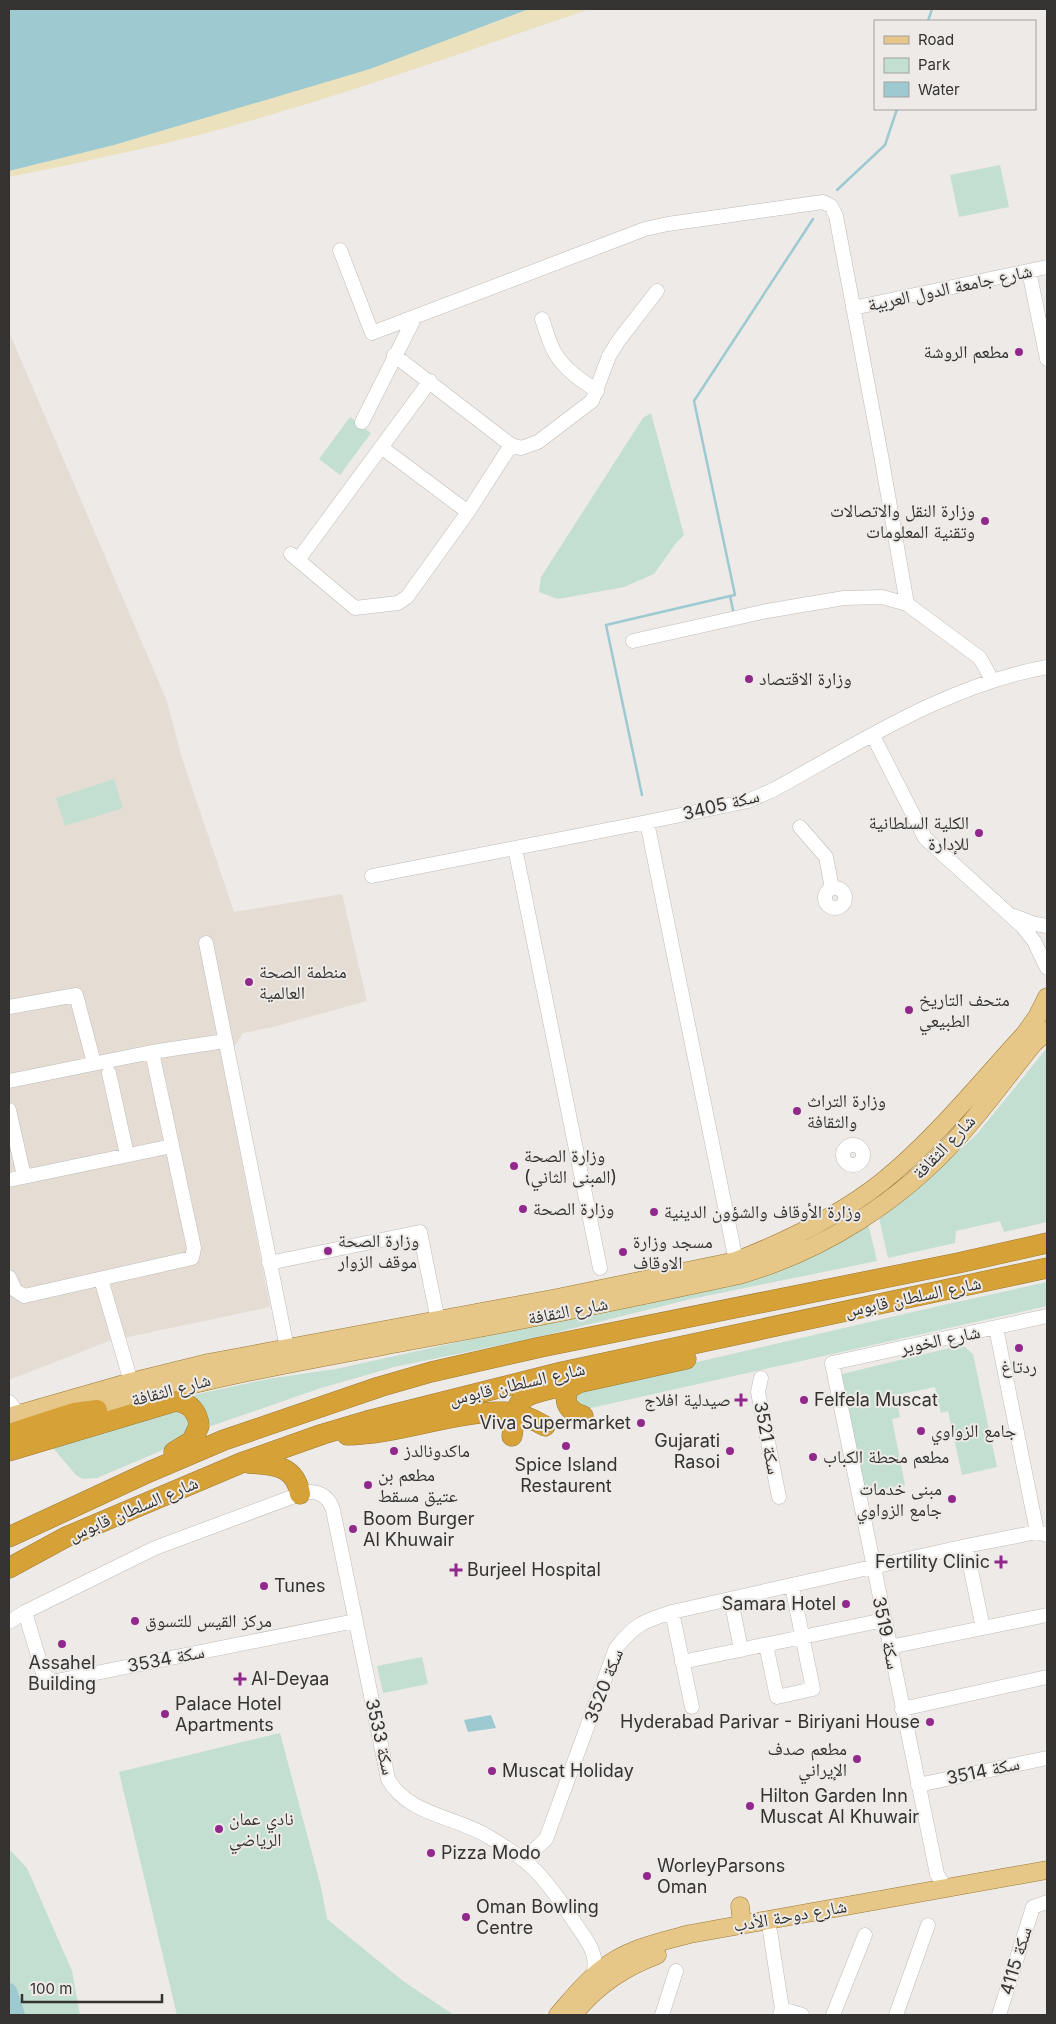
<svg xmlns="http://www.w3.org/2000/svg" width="1056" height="2024" font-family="Inter,'Noto Naskh Arabic',sans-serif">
	<rect width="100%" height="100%" fill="#edeae7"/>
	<path fill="#e5ddd4" d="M9,332L167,701L181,755L234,912L342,894L367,1001L273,1027L243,1033L223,1064L270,1307L109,1341L9,1380Z"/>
	<path fill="#c3dfd1" d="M1000,165L1009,207L959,217L950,175Z
		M651,413L684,535L676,543L654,574L624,587L558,599L539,592L541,577L643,418Z
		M350,417L371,433L340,475L319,459Z
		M114,779L123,808L65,826L56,798Z
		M1047,1048V1222L1004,1232L1000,1221L956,1231L955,1243L888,1258L879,1218L916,1190L977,1134Z
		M868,1223L877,1261L691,1299L530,1339L394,1367L318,1389L211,1426L189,1396L268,1379L336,1369L773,1272L805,1261Z
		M1047,1282V1306L582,1410L572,1396L577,1390L943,1305Z
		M958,1346L965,1347L973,1354L997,1467L962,1475L948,1411L941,1413L935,1387L896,1395L900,1417L892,1419L905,1485L862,1494L838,1379L842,1374Z
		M177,1412L185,1417L189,1426L184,1441L97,1478L83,1479L76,1475L53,1448L158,1414Z
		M422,1657L428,1684L383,1693L377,1666Z
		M280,1733L321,1887L327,1919L403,1981L454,2015H177L119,1772Z
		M9,1849L27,1868L72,1971L80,2015H9Z"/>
	<path fill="#ebe1bc" d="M529,9H590C484,45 378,83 270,115C184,141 97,159 9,177V171L114,145L220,113L491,24Z"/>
	<path fill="#9dcad1" d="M9,9H529L370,69L114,145L9,171Z
		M491,1715L496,1728L468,1732L464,1720Z"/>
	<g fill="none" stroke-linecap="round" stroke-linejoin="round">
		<path stroke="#9dcad1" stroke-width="2.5" d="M928,21L932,9
			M837,190L885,145L897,109
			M733,610L730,596L735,595L694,401L813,219
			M642,795L606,625L730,596"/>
		<path stroke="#9dcad1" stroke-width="16" d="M9,1991L17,2015"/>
		<g stroke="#bebbb8" stroke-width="15">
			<path id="minor" d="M340,250L372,333L645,229L668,224L823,202L831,206L836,216L881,455L907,604L980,658L992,680
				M1029,271L1047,359
				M853,308L1047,267
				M542,319C546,330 549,343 555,353C564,369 582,381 597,391
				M394,355L511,445L521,448L538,442L592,401L609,356L619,340L657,291
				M362,422L415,317
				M381,447L468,512
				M291,554L355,608L398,603L407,597L468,512L511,445
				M298,560L430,381
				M633,641L767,611L844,598L882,597L907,604
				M873,736L925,838L1022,926L1034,941L1047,968
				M647,822L736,1261
				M800,827L826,857L832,888
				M515,848L600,1268
				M372,876L647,822L748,801L773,790C861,742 947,685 1047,667
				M825 898a10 10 0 1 1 20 0a10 10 0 1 1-20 0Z
				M1014,916L1035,924L1047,926
				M206,943L287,1348
				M9,1007L76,995L94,1063
				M109,1073L127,1155
				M9,1081L152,1052L225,1041
				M9,1110L24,1176
				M843 1155a10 10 0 1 1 20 0a10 10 0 1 1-20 0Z
				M9,1180L172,1146
				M269,1263L420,1232L438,1321
				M9,1277L15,1290L24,1296L192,1258L194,1248L152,1052
				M101,1279L131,1382
				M996,1328L1037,1532
				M761,1378L758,1392L779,1497
				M9,1402L19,1414
				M966,1546L983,1628
				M731,1599L741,1650
				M25,1612L43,1673L48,1679L56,1681L355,1621
				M672,1612L692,1707
				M9,1622L25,1612L155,1548L300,1494C315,1489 328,1494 333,1510L388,1779C409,1816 456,1816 489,1837C504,1846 520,1856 533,1868C547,1882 566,1909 577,1926C589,1943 600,1957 592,1978
				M766,1645L777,1697L813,1689L792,1586
				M889,1647L1047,1615
				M682,1662L884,1620
				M902,1709L1047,1677
				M918,1785L1047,1758
				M523,1860L546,1839L616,1648C635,1624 644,1621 672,1612L966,1546L1037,1532L1047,1535
				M950,1888L943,1884L937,1874L832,1363L1047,1316
				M770,1931L782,2009L780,2015
				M782,2009L802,2015
				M662,2015L676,1971
				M833,2015L865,1935
				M896,2015L928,1925
				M999,2015L1033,1907L1047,1902"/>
		</g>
		<g stroke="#9d7a35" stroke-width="19">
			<path id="major" d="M83,1415C197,1378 314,1359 431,1337C534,1318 637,1297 739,1275C823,1251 901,1201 959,1136C985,1107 1008,1075 1033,1044L1047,1031
				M9,1417L131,1382L208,1363L557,1298L736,1261C787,1241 839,1216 882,1182C935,1139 978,1085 1024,1035L1037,1017L1047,997
				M740,1906L742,1925
				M578,2009C599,1984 627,1966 657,1955
				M558,2015C571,2000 585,1982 601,1970C626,1949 660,1942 690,1934L1047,1870"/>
		</g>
		<g stroke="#9d7a35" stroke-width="21">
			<path id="highway" d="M580,1382L568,1389C563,1404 569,1411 583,1416
				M582,1382L686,1359
				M9,1434L74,1413L97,1410
				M347,1435C400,1434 453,1411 505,1412C519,1413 533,1419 545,1426
				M512,1436C517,1398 517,1397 554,1388
				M9,1451L176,1401C190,1403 198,1412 199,1426L192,1441L174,1452
				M248,1463C272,1465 295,1464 300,1494
				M9,1537L149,1472L224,1440L379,1387L431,1372L541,1347L958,1263L1047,1243
				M9,1568L66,1537L241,1463L323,1434L367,1421L562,1372L1047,1268"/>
		</g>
		<use href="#minor" stroke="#fff" stroke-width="14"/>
		<use href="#major" stroke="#e6c787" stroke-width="18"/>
		<use href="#highway" stroke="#d6a137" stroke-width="20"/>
	</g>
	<g fill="#91298d" stroke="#edeae7" stroke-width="2">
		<circle cx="1019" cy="352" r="5"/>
		<circle cx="985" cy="521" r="5"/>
		<circle cx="749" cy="679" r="5"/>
		<circle cx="979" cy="833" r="5"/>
		<circle cx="249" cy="982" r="5"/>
		<circle cx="909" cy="1010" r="5"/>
		<circle cx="797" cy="1111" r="5"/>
		<circle cx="514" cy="1166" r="5"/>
		<circle cx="523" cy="1209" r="5"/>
		<circle cx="654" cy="1212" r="5"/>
		<circle cx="328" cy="1251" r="5"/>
		<circle cx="623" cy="1252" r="5"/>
		<circle cx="1019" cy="1348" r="5"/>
		<path d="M738.5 1392.5h5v5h5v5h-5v5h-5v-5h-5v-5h5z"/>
		<circle cx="804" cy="1400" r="5"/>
		<circle cx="641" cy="1423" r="5"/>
		<circle cx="921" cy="1431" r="5"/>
		<circle cx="566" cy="1446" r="5"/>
		<circle cx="394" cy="1451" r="5"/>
		<circle cx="730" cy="1451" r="5"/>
		<circle cx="813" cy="1457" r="5"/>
		<circle cx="368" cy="1485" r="5"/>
		<circle cx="952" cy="1499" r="5"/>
		<circle cx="353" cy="1529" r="5"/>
		<path d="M998.5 1554.5h5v5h5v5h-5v5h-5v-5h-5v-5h5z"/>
		<path d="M453.5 1562.5h5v5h5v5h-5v5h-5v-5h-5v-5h5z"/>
		<circle cx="264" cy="1586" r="5"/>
		<circle cx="846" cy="1604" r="5"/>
		<circle cx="135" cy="1621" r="5"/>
		<circle cx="62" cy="1644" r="5"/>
		<path d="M237.5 1671.5h5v5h5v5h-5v5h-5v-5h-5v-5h5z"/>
		<circle cx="165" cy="1714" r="5"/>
		<circle cx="930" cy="1722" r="5"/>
		<circle cx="857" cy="1759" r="5"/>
		<circle cx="492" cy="1771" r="5"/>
		<circle cx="750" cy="1806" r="5"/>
		<circle cx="219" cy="1829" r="5"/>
		<circle cx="431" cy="1853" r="5"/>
		<circle cx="647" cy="1876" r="5"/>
		<circle cx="466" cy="1917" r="5"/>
	</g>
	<g text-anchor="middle" stroke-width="4" stroke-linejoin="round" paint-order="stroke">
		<g font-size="18" fill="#343332" stroke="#edeae7">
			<text transform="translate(950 288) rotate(-12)" y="6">شارع جامعة الدول العربية</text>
			<text transform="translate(721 805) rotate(-14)" y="6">سكة 3405</text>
			<text transform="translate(944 1147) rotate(-46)" y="6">شارع الثقافة</text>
			<text transform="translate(913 1297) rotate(-12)" y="6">شارع السلطان قابوس</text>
			<text transform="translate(568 1311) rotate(-11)" y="6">شارع الثقافة</text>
			<text transform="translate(940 1340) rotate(-12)" y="6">شارع الخوير</text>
			<text transform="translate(517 1384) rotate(-13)" y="6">شارع السلطان قابوس</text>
			<text transform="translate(171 1390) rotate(-15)" y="6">شارع الثقافة</text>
			<text transform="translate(767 1438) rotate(79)" y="6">سكة 3521</text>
			<text transform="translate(133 1509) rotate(-23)" y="6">شارع السلطان قابوس</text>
			<text transform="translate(886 1633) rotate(78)" y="6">سكة 3519</text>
			<text transform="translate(166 1659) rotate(-11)" y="6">سكة 3534</text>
			<text transform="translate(604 1686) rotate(-69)" y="6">سكة 3520</text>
			<text transform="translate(380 1737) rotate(77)" y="6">سكة 3533</text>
			<text transform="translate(983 1771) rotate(-12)" y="6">سكة 3514</text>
			<text transform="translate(790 1916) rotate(-10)" y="6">شارع دوحة الأدب</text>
			<text transform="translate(1016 1961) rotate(-73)" y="6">سكة 4115</text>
		</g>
		<g font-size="18" fill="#343332" stroke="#edeae7" text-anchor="start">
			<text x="1009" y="358" text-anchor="end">مطعم الروشة</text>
			<text x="975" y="517" text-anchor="end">وزارة النقل والاتصالات<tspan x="975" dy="21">وتقنية المعلومات</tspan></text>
			<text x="759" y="685">وزارة الاقتصاد</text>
			<text x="969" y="829" text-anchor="end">الكلية السلطانية<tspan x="969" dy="21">للإدارة</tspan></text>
			<text x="259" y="978">منطمة الصحة<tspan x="259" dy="21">العالمية</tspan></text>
			<text x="919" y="1006">متحف التاريخ<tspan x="919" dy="21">الطبيعي</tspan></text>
			<text x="807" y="1107">وزارة التراث<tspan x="807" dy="21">والثقافة</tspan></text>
			<text x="524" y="1162">وزارة الصحة<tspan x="524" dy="21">(المبنى الثاني)</tspan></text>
			<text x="533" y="1215">وزارة الصحة</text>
			<text x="664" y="1218">وزارة الأوقاف والشؤون الدينية</text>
			<text x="338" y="1247">وزارة الصحة<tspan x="338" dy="21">موقف الزوار</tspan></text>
			<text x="633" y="1248">مسجد وزارة<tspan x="633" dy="21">الاوقاف</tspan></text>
			<text x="1019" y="1373" text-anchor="middle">ردتاغ</text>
			<text x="731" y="1406" text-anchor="end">صيدلية افلاج</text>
			<text x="814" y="1406">Felfela Muscat</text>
			<text x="631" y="1429" text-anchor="end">Viva Supermarket</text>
			<text x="931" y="1437">جامع الزواوي</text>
			<text x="720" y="1447" text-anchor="end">Gujarati<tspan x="720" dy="21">Rasoi</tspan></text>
			<text x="404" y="1457">ماكدونالدز</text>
			<text x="823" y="1463">مطعم محطة الكباب</text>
			<text x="566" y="1471" text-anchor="middle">Spice Island<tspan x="566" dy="21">Restaurent</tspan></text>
			<text x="378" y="1481">مطعم بن<tspan x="378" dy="21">عتيق مسقط</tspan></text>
			<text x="942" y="1495" text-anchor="end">مبنى خدمات<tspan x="942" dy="21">جامع الزواوي</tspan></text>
			<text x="363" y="1525">Boom Burger<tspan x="363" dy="21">Al Khuwair</tspan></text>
			<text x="990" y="1568" text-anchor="end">Fertility Clinic</text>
			<text x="467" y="1576">Burjeel Hospital</text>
			<text x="274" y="1592">Tunes</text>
			<text x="836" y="1610" text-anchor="end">Samara Hotel</text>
			<text x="145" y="1627">مركز القيس للتسوق</text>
			<text x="62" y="1669" text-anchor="middle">Assahel<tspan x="62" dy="21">Building</tspan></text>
			<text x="251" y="1685">Al-Deyaa</text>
			<text x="175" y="1710">Palace Hotel<tspan x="175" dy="21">Apartments</tspan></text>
			<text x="920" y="1728" text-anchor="end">Hyderabad Parivar - Biriyani House</text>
			<text x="847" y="1755" text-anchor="end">مطعم صدف<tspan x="847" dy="21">الإيراني</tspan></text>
			<text x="502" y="1777">Muscat Holiday</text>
			<text x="760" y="1802">Hilton Garden Inn<tspan x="760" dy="21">Muscat Al Khuwair</tspan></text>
			<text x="229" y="1825">نادي عمان<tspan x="229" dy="21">الرياضي</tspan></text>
			<text x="441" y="1859">Pizza Modo</text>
			<text x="657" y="1872">WorleyParsons<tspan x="657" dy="21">Oman</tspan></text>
			<text x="476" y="1913">Oman Bowling<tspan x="476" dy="21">Centre</tspan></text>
		</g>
	</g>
	<rect width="1056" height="2024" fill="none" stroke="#343332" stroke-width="20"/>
	<rect x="874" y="20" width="162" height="90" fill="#edeae7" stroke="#a3a19f"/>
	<rect x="884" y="36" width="25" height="8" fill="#e6c787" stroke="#a3a19f"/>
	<text x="918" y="45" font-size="15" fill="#343332">Road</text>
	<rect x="884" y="58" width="25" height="15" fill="#c3dfd1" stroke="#a3a19f"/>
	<text x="918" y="70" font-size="15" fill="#343332">Park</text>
	<rect x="884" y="82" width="25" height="15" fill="#9dcad1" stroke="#a3a19f"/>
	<text x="918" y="95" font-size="15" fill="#343332">Water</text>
	<path d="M22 1994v8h140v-8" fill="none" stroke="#343332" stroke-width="2.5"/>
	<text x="30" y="1994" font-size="15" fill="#343332" stroke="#edeae7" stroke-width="4" paint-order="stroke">100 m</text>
</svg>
